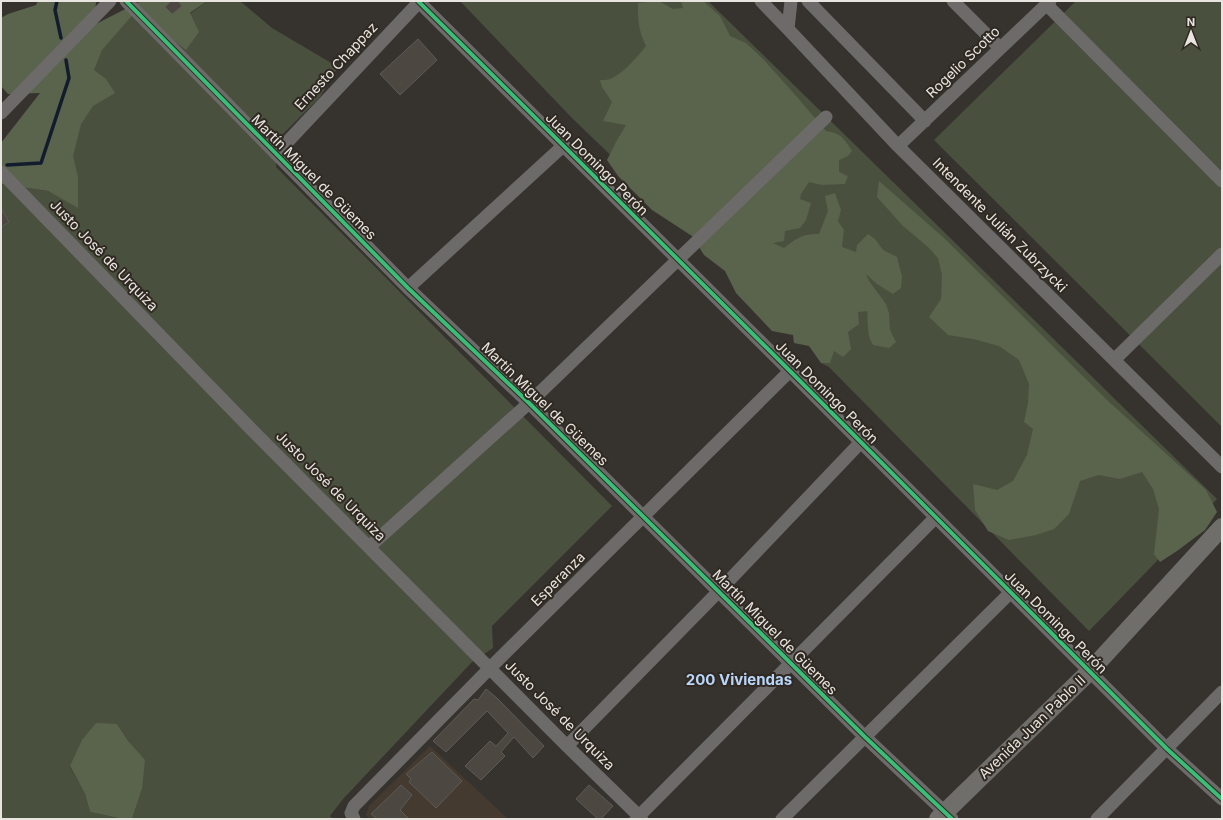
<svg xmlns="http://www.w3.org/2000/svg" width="1223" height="820" font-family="Inter,sans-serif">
	<rect width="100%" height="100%" fill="#36332f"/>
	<path fill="#443a2f" d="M430,746L508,819H370L366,815L369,806Z"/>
	<path fill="#4a503e" d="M207,1H240L272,28L338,67L320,97L276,141V167L612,506L492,626L493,648L472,662L343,799L330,816L333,819H132L142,789L129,742L117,724L70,767L85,794L90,812L123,819H1V184L48,191L78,207L10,136L117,32L136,10L190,14Z
		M460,1H708L1217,499L1089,631L829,367L821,363H825L816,353L572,118Z
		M1076,1H1222V427L934,140Z"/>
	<path fill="#5a634c" d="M38,1H92L96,2L94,25L141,1H207L190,13L199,32L186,50L136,11L102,50L94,70L106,79L115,93L93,106L81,124L73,156L78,177V208L48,191L1,184V143L40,93L8,94L1,86V18L8,14L36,5Z
		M659,1L673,9L683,8L681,1H703L720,16L730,36L746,43L764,60L797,97L826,131C841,133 844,138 852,151L848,156L839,160V172L848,176L845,184L822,185L809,182L801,194L800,199L811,203L806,220L800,228L785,231L784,241L773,243L784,248C795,239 803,233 819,234L828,211L825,196L835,193L841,210L838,221L844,230L842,247L856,252L857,245L868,234L875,239L883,250L897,257L902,277L901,288L893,294L877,284L866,274L869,281L886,304L889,313L890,330L896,342L889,348L873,345C870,340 868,334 868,328C867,322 868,317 867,311L858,312L859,324L848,332L851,349L843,357L834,351L830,363H821L809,346L794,343L793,335L772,331L736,293L725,271L704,255L692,236L652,210L618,176L607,160L616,142L626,125L603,121L612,102L602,87L600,80C603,80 607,80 610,79C622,75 638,56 646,46C638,30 638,20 638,3Z
		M879,181L943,237L1107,400L1206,490L1217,512L1205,530L1177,551L1160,562L1154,554L1159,509L1153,489L1142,472L1120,479L1099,475L1080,481L1069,514L1054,529L1036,535L1009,540L988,531L975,510L973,484L997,490L1013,481L1027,455L1033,429L1024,422L1028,403L1029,384L1019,360L999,346L973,339L948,335L929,317L941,299L942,275L938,258L928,247L903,226L877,197Z
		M96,723L117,724L129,742L145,760L142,789L132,819H123L90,812L85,794L70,766L82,740Z"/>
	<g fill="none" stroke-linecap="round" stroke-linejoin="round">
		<path stroke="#121c2d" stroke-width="3.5" d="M57,1L55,10L61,38
			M7,165L41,163L69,78L66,60"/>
	</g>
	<path fill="#4c4741" stroke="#5d5a57" d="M171,1H178L182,6L172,14L165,7Z
		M418,39L437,60L400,95L380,74Z
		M1,208L9,222L1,227Z
		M486,689L497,698L544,746L533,758L514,737L501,752L505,756L481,780L465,766L490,741L496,746L508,733L487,711L446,752L433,741L474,699L478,700Z
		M432,752L462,781L436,808L409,782L411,779L406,774Z
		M401,785L412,795L400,810L409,819H377L371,814Z
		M589,785L613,806L601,819H598L576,799Z"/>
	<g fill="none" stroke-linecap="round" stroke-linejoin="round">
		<path stroke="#6d6b6a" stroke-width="13" d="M126,1L408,288L529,403L865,737L952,819
			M418,1L790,371L1167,749L1222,799
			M761,1L788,29L898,146L1222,467
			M808,1L925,121
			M953,1L1000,48
			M1046,4L1222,181
			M788,29L791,1
			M1,113L110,1
			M898,146L1050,1
			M276,154L420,1
			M1,172L253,431L567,746L642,819
			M408,288L563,146
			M1114,360L1222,254
			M369,547L529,403L826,117
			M567,746L719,591L861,442
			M354,819L351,813L354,806L490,668L790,371
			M636,819L936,517
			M782,819L1011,592
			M1097,819L1222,692"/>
		<path stroke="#706e6b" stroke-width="18" d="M938,819L1090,671L1222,527"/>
		<g stroke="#2f2922" stroke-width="6">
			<path id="cycleway" d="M126,1L408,288L529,403L865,737L952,819
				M418,1L790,371L1167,749L1222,799"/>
		</g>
		<use href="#cycleway" stroke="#3abd76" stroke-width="4"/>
	</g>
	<g text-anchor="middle" stroke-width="4" stroke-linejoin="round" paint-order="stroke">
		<g font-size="14" fill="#e8e4df" stroke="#2f2922">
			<text transform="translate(963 62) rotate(-44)" y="5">Rogelio Scotto</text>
			<text transform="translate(336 66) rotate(-47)" y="5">Ernesto Chappaz</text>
			<text transform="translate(597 164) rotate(45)" y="5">Juan Domingo Perón</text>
			<text transform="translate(314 177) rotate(45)" y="5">Martín Miguel de Güemes</text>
			<text transform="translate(1000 225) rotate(45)" y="5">Intendente Julián Zubrzycki</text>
			<text transform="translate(104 255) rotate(46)" y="5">Justo José de Urquiza</text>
			<text transform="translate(827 392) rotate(45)" y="5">Juan Domingo Perón</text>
			<text transform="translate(545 404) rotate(44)" y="5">Martín Miguel de Güemes</text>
			<text transform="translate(331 486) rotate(45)" y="5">Justo José de Urquiza</text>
			<text transform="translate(558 579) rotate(-45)" y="5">Esperanza</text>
			<text transform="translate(1056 622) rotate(45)" y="5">Juan Domingo Perón</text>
			<text transform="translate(775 632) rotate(45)" y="5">Martín Miguel de Güemes</text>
			<text transform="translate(560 715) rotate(45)" y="5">Justo José de Urquiza</text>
			<text transform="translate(1032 727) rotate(-44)" y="5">Avenida Juan Pablo II</text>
		</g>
		<g font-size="15" font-weight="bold" fill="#b8d7fb" stroke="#2f2922">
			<text x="739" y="685">200 Viviendas</text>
		</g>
	</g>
	<rect width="1223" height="820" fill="none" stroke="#e8e4df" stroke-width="4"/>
	<g transform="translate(1191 32)" stroke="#2f2922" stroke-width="3" paint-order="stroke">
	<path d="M0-3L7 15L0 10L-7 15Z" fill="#e8e4df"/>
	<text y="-6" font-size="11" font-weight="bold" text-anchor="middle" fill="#e8e4df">N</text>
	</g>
</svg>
